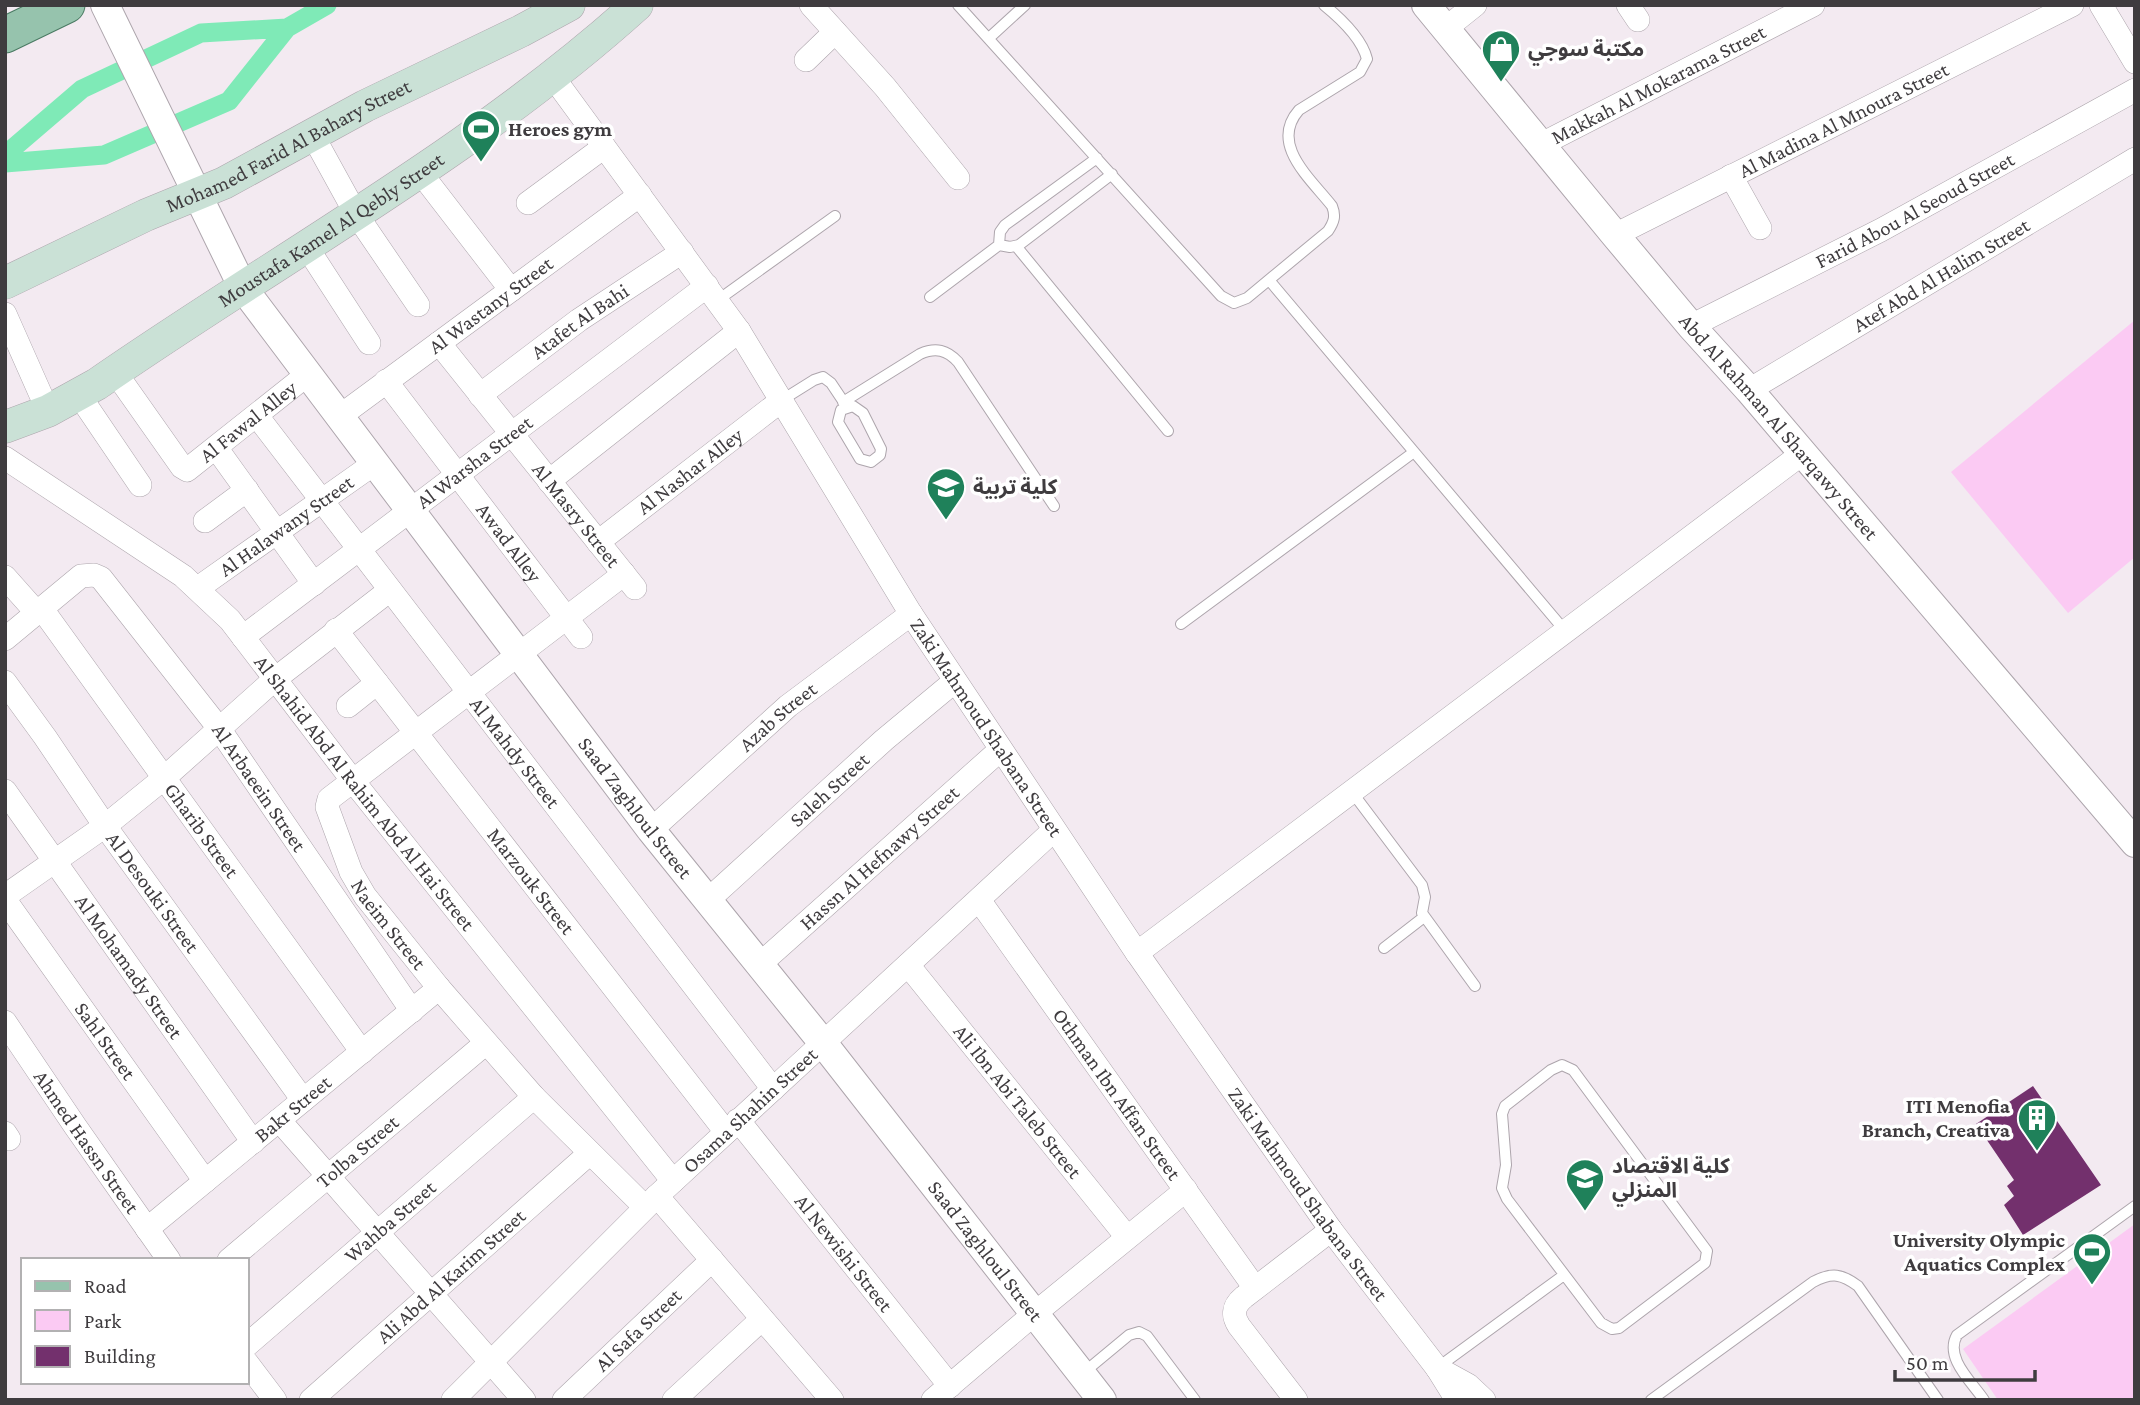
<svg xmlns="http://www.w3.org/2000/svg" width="2140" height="1405" font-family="'Crimson Pro','Noto Sans Arabic',serif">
	<rect width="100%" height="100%" fill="#f3eaf1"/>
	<path fill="#fbcaf3" d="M2135,320V557L2068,613L1951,472Z
		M2135,1224V1400H1998L1963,1349Z"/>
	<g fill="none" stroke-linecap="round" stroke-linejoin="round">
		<path stroke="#7feab7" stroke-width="19" d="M5,155L82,89L201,33L287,28L327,5
			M5,163L104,155L229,101L287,28"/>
	</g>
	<path fill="#73306d" d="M2033,1086L2101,1185L2023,1235L2004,1205L2014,1196L2007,1186L2014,1180L1976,1124Z"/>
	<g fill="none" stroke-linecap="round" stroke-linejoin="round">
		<g stroke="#ada5ac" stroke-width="12">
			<path id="service" d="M958,5L1221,296L1234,303L1247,298L1328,231C1334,222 1336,216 1332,206C1310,178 1269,144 1299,110L1360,72L1367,59C1362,39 1340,18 1324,5
				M989,38L1025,5
				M999,245L1000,232L1005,225L1097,158
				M1016,246L1168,431
				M1269,280L1566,632
				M930,297L999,245L1010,247L1019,245L1112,174
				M718,300L835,216
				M782,400L814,380L823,377L831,383L847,407
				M843,402L920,354C936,347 947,350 958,362L1054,506
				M853,406L863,413L881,449L880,455L871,462L860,459L838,422L841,410Z
				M1181,624L1414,452
				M1352,792L1422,885L1425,897L1422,913L1475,986
				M1384,948L1424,917
				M1562,1065L1573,1070L1707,1251L1705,1263L1619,1328L1612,1329L1601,1323L1507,1199L1502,1188L1506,1165L1502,1114L1505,1106L1551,1070Z
				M1437,1368L1564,1275
				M1082,1374L1129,1335L1139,1332L1147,1336L1195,1400
				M1651,1400L1813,1282C1832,1272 1842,1274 1858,1286L1938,1400
				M1984,1400C1972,1382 1944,1358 1957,1335L2135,1206"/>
		</g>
		<g stroke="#ada5ac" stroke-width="24">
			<g id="minor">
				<path d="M811,5L885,87L958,178"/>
				<path d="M1628,5L1638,20"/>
				<path d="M2101,5L2135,62"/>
				<path d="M1445,29L1475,5"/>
				<path d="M806,60L835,32"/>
				<path id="s1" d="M553,77L739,331L911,614L1137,953L1331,1230L1437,1368L1457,1400"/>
				<path d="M312,134L356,214L418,305"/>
				<path id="s2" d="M1540,145L1813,5"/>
				<path d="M420,172L511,290"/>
				<path d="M1731,176L1760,228"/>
				<path d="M528,203L604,147"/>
				<path id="s3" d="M1615,235L2072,5"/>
				<path d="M306,246L369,343"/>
				<path d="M5,314L48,411"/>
				<path id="s4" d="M1691,326L1881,230L2135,90"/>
				<path id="s5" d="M439,343L635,588"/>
				<path id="s6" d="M115,372L182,467L187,470L308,374"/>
				<path id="s7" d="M386,381L581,637"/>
				<path id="s8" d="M1749,390L2135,159"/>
				<path d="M79,395L140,485"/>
				<path id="s9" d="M480,395L579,320L682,252"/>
				<path id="s10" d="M257,416L773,1089"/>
				<path id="s11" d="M340,416L640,195"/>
				<path d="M217,449L314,584"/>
				<path id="s12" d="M5,458L183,576L230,620L353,781L673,1181"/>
				<path d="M549,481L739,331"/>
				<path d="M205,521L247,490"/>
				<path id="s13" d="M598,542L782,400"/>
				<path id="s14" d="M624,574L329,799L327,807L351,872L365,896L439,988L534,1097L645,1207"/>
				<path d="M5,577L37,613"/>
				<path id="s15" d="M198,588L375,463"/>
				<path id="s16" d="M42,609L362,1052"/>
				<path id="s17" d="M336,630L726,1132"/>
				<path id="s18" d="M243,637L707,286"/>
				<path id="s19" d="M5,639L81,576L94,575L101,578L218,727L412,1011"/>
				<path id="s20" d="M5,682L45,737L105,826L303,1100"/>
				<path d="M348,706L377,683"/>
				<path id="s21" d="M5,791L253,1142"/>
				<path id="s22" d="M651,830L788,706L911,614"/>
				<path d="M5,896L105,826L163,779L275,679L390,590"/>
				<path id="s23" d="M5,900L205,1181"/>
				<path id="s24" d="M708,900L884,740L955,681"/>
				<path id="s25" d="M979,900L1255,1288"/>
				<path d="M1137,953L1803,453"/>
				<path id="s26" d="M759,965L1000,750"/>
				<path id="s27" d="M908,965L1127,1237"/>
				<path id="s28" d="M5,1022L75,1126L169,1260"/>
				<path d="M279,1120L524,1400"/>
				<path id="s29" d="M738,1120L950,1386"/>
				<path d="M5,1133L9,1139"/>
				<path d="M657,1196L832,1400"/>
				<path id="s30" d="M147,1229L439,988"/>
				<path id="s31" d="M229,1260L486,1043"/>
				<path id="s32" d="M247,1345L534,1097"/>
				<path d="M247,1363L275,1400"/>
				<path d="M1437,1368L1468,1385L1484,1400"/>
				<path id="s33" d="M311,1400L590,1153"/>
				<path id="s34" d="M453,1400L657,1196L1054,830"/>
				<path id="s35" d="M564,1400L712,1260"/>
				<path d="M674,1400L762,1319"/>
				<path d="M933,1400L1034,1314L1186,1190"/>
				<path d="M1296,1400L1239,1326C1232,1315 1233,1306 1244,1297L1331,1230"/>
			</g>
		</g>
		<g stroke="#ada5ac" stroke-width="30">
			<g id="tertiary">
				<path id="s36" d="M105,5L243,288L651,830L823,1043L1102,1400"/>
				<path id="s37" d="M1426,5L1615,235L1691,326L1749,390L2135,843"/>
			</g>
		</g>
		<g stroke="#ada5ac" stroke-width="33">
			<g id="secondary">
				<path id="s38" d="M5,283L146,215L224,183L365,106L521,31L569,5"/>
				<path id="s39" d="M5,427L48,411L97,384C277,259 473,153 637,5"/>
			</g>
		</g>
		<g stroke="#4a7a63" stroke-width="37">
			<path id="primary" d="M5,35L67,5"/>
		</g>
		<use href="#service" stroke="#fff" stroke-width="10"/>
		<use href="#minor" stroke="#fff" stroke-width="23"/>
		<use href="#tertiary" stroke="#fff" stroke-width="28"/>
		<use href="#secondary" stroke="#cae1d6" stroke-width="32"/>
		<use href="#primary" stroke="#96c3ad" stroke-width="35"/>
	</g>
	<defs>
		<g id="shop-pin" transform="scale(2.0125)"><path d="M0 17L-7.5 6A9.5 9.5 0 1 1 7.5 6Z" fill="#1f815a" stroke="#fff"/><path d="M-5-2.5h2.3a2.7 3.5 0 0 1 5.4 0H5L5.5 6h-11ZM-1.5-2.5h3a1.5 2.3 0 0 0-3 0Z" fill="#fff"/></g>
		<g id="stadium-pin" transform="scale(2.0125)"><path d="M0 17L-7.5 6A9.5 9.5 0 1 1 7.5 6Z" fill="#1f815a" stroke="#fff"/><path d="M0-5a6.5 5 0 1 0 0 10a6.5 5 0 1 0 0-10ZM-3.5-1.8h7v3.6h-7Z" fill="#fff"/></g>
		<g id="university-pin" transform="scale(2.0125)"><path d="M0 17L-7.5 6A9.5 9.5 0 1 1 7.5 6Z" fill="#1f815a" stroke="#fff"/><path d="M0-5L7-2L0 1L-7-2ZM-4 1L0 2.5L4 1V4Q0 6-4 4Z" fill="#fff"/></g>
		<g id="building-pin" transform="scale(2.0125)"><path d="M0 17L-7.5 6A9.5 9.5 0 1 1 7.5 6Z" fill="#1f815a" stroke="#fff"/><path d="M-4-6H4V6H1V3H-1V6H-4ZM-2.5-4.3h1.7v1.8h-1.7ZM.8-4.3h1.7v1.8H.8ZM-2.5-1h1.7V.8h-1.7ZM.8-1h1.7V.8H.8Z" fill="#fff"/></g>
	</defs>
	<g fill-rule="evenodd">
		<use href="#shop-pin" x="1501" y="49"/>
		<use href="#stadium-pin" x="481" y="129"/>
		<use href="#university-pin" x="946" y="487"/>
		<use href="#building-pin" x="2037" y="1118"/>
		<use href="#university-pin" x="1585" y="1178"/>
		<use href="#stadium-pin" x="2092" y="1252"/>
	</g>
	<g text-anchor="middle" stroke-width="7" stroke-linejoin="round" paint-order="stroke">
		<g font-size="21" font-weight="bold" fill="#3f3c3f" stroke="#fff" text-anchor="start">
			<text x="1528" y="56">مكتبة سوجي</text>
			<text x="508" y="136">Heroes gym</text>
			<text x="973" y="494">كلية تربية</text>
			<text x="2010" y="1113" text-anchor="end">ITI Menofia<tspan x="2010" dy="24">Branch, Creativa</tspan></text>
			<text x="1612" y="1173">كلية الاقتصاد<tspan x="1612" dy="24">المنزلي</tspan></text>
			<text x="2065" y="1247" text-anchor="end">University Olympic<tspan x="2065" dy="24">Aquatics Complex</tspan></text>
		</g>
		<g font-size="21" fill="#3f3c3f" stroke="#fff">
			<text dy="7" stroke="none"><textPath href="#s2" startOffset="133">Makkah Al Mokarama Street</textPath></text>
			<text dy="7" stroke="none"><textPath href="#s3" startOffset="256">Al Madina Al Mnoura Street</textPath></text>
			<text dy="7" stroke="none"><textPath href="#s38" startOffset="315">Mohamed Farid Al Bahary Street</textPath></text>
			<text dy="7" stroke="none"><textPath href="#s4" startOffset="252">Farid Abou Al Seoud Street</textPath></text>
			<text dy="7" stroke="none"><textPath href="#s39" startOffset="382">Moustafa Kamel Al Qebly Street</textPath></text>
			<text dy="7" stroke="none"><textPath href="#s8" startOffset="224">Atef Abd Al Halim Street</textPath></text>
			<text dy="7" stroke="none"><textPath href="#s11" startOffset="187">Al Wastany Street</textPath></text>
			<text dy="7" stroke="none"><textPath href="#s9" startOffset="124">Atafet Al Bahi</textPath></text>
			<text dy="7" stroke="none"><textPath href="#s6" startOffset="200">Al Fawal Alley</textPath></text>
			<text dy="7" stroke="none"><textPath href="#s37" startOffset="550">Abd Al Rahman Al Sharqawy Street</textPath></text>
			<text dy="7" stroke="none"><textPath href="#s18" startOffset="290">Al Warsha Street</textPath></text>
			<text dy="7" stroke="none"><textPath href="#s13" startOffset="116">Al Nashar Alley</textPath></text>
			<text dy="7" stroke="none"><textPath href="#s5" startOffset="220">Al Masry Street</textPath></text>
			<text dy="7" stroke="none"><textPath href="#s15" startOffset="108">Al Halawany Street</textPath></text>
			<text dy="7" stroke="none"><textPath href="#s7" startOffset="203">Awad Alley</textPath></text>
			<text dy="7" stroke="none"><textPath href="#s22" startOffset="170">Azab Street</textPath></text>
			<text dy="7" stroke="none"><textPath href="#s1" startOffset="782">Zaki Mahmoud Shabana Street</textPath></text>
			<text dy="7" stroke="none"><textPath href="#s10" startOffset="424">Al Mahdy Street</textPath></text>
			<text dy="7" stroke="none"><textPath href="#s19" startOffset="382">Al Arbaeein Street</textPath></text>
			<text dy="7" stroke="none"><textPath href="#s24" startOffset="164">Saleh Street</textPath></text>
			<text dy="7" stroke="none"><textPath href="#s12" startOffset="497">Al Shahid Abd Al Rahim Abd Al Hai Street</textPath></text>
			<text dy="7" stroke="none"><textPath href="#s36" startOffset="966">Saad Zaghloul Street</textPath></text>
			<text dy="7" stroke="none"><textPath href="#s16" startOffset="273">Gharib Street</textPath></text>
			<text dy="7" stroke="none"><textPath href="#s26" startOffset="161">Hassn Al Hefnawy Street</textPath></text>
			<text dy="7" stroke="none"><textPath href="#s17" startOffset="318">Marzouk Street</textPath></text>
			<text dy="7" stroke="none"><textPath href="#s20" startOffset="257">Al Desouki Street</textPath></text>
			<text dy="7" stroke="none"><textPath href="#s14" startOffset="513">Naeim Street</textPath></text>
			<text dy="7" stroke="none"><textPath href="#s21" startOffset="215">Al Mohamady Street</textPath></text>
			<text dy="7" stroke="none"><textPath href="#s23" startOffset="173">Sahl Street</textPath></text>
			<text dy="7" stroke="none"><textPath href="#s25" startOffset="238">Othman Ibn Affan Street</textPath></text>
			<text dy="7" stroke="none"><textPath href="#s27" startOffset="175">Ali Ibn Abi Taleb Street</textPath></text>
			<text dy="7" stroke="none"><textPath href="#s30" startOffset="189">Bakr Street</textPath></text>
			<text dy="7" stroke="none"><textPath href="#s34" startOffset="415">Osama Shahin Street</textPath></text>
			<text dy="7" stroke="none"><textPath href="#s28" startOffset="145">Ahmed Hassn Street</textPath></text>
			<text dy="7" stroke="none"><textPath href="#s31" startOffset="168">Tolba Street</textPath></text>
			<text dy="7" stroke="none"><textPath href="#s1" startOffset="1349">Zaki Mahmoud Shabana Street</textPath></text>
			<text dy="7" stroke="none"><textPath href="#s32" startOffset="189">Wahba Street</textPath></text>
			<text dy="7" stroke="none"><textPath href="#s36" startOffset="1531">Saad Zaghloul Street</textPath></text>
			<text dy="7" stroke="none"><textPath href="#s29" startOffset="170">Al Newishi Street</textPath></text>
			<text dy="7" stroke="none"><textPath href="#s33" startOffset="187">Ali Abd Al Karim Street</textPath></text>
			<text dy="7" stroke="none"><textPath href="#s35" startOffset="102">Al Safa Street</textPath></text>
		</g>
	</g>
	<rect width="2140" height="1405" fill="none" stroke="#3f3c3f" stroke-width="14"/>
	<rect x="21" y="1258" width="228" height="126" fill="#ffffff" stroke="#b2b1b2" stroke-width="2"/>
	<rect x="35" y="1281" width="35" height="10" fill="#96c3ad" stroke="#b2b1b2" stroke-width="2"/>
	<text x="84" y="1293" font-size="21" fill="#3f3c3f">Road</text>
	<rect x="35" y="1310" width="35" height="21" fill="#fbcaf3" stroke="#b2b1b2" stroke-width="2"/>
	<text x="84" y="1328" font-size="21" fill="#3f3c3f">Park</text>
	<rect x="35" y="1346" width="35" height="21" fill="#73306d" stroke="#b2b1b2" stroke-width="2"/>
	<text x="84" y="1363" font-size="21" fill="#3f3c3f">Building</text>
	<path d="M1895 1370v10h140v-10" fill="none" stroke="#3f3c3f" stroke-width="3.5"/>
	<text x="1906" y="1370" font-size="21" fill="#3f3c3f" stroke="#ffffff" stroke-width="5" paint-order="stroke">50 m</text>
</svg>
